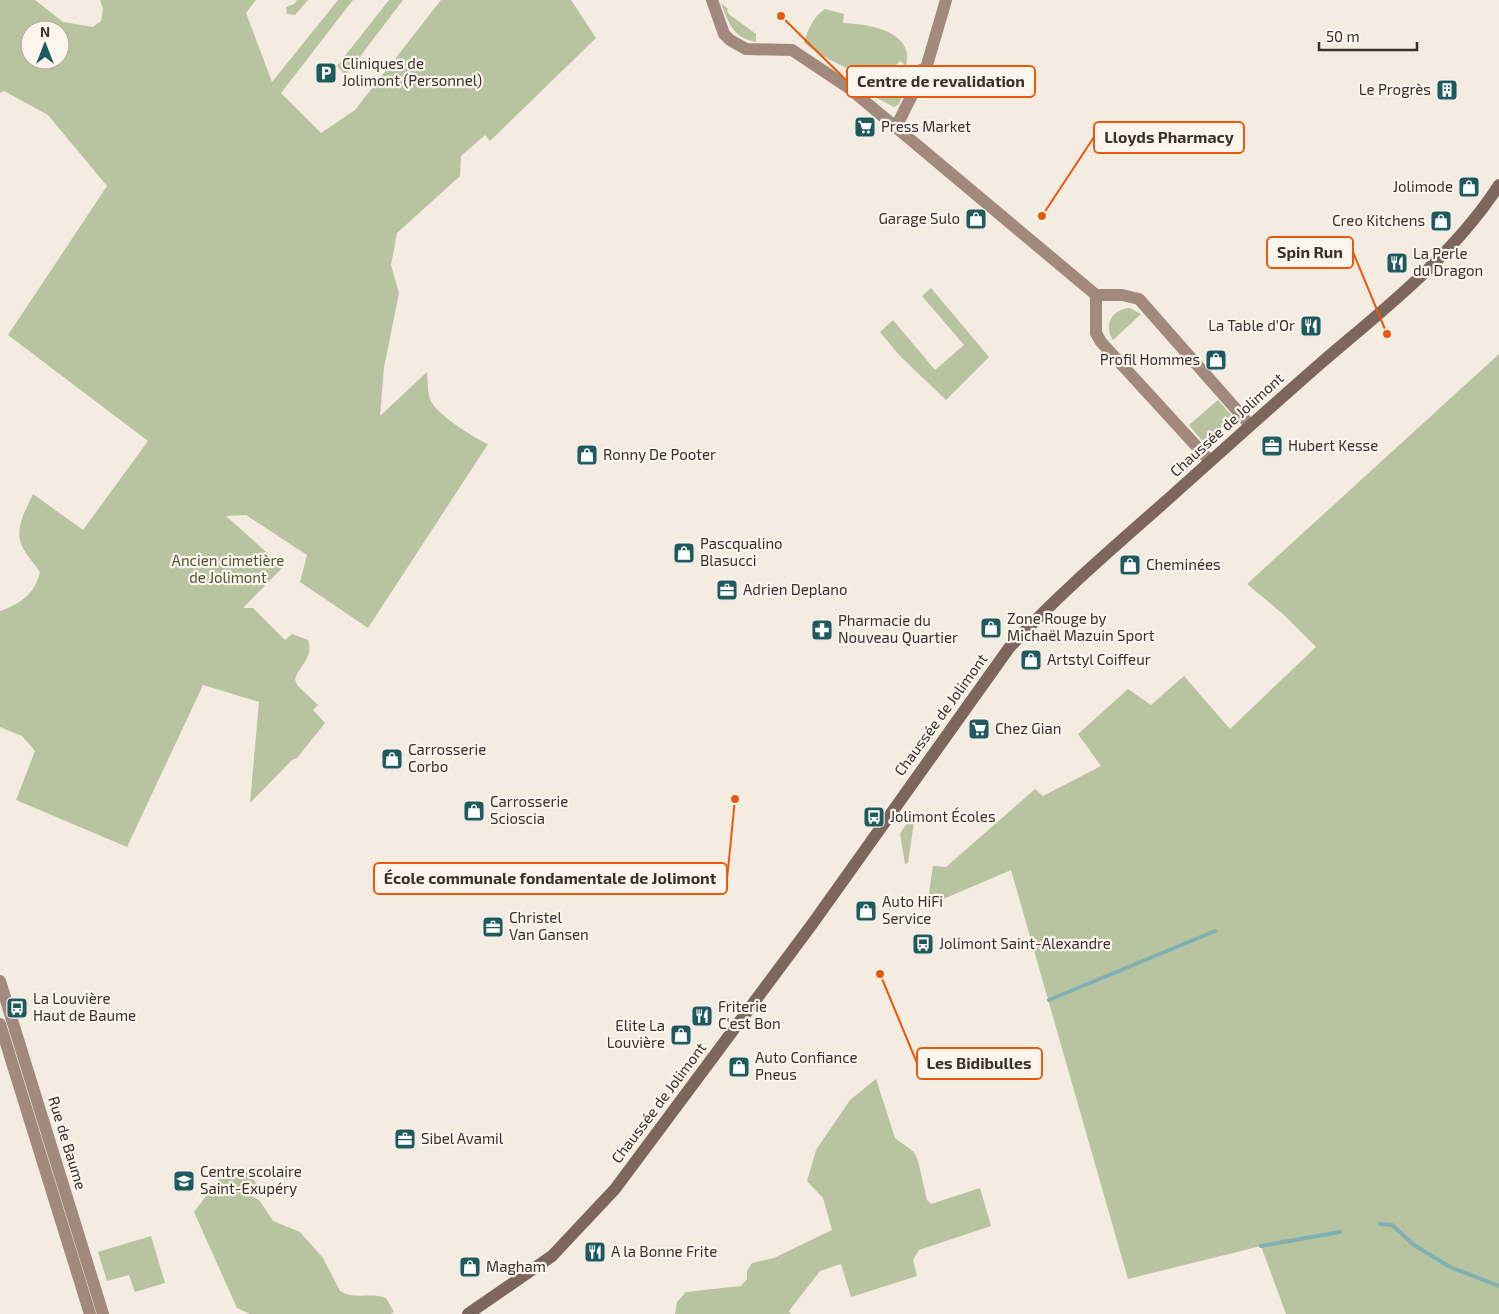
<svg xmlns="http://www.w3.org/2000/svg" width="1499" height="1314" font-family="'Exo 2',sans-serif">
	<rect width="100%" height="100%" fill="#f4ebe1"/>
	<path fill="#b8c4a0" fill-rule="evenodd" d="M0,0H35L63,22L93,27L101,21L103,9L100,0H256L246,13L272,82L338,0H353L281,93L321,133L355,110L441,0H571L596,38L490,141L485,135L461,156L460,176L397,233L391,265L399,293L384,367L380,416L427,372C428,380 427,391 430,399C434,413 474,438 488,444L368,628L300,582L307,555L246,515L226,516L283,567L243,608H253L285,640L292,634L308,640C314,658 300,664 295,679L297,685L318,705L313,710L325,723L297,758L292,760L250,803L259,702L203,685L127,847L16,800L35,751L22,736L0,727V611C20,604 35,594 40,572C35,564 26,555 22,546C14,528 26,510 33,494L83,530L148,441L8,335L107,186L48,115L4,91L0,93ZM30,30H60V60H30Z
		M297,0H308L295,15L287,14L286,7L294,4Z
		M389,0H403L346,75L337,66Z
		M721,3L728,9L727,11L730,15L756,34V42C733,38 728,22 721,3Z
		M825,9L844,14L843,23C863,24 899,28 906,50C908,55 907,62 906,66L900,61L894,67L898,73C893,75 888,79 883,79C869,81 812,53 804,42C809,28 813,17 825,9Z
		M903,88L905,90L899,104L894,107L877,98L876,95Z
		M931,288L989,357L946,400L899,355L880,332L893,320L935,370L964,345L922,296Z
		M1130,308L1141,314L1113,340C1103,325 1112,309 1130,308Z
		M1499,354V1314H1286L1261,1246L1128,1279L1011,870L927,906L933,866L946,867L1035,789L1043,796L1101,766L1078,734L1128,689L1151,705L1184,676L1230,729L1316,647L1283,614L1247,584Z
		M1218,400L1233,417L1204,443L1189,425Z
		M910,818L914,822L908,863L905,864L900,834Z
		M876,1079L895,1138L914,1152L918,1161L927,1200L931,1204L980,1188L991,1226L919,1250L913,1260L917,1276L851,1297L841,1264L820,1271L789,1311L791,1314H675L677,1302L686,1292L741,1286L747,1279V1271L752,1263L774,1258L832,1230L823,1198L807,1181L816,1150L850,1100Z
		M229,1166L247,1172L256,1183L249,1195L259,1200L273,1221L300,1232L323,1258L340,1291C354,1300 371,1292 386,1298L394,1312L391,1314H250L237,1308L194,1212Z
		M151,1236L165,1283L135,1292L129,1275L107,1281L98,1252Z"/>
	<g fill="none" stroke-linecap="round" stroke-linejoin="round">
		<path stroke="#7fb0b2" stroke-width="4" d="M1049,1000L1215,931
			M1380,1224L1392,1225L1414,1245L1450,1267L1499,1286
			M1261,1246L1340,1232"/>
		<path stroke="#a18a7d" stroke-width="12" d="M712,0L724,34L730,40L746,49L792,50L849,88L1096,295
			M849,88C876,90 901,91 921,70
			M896,127L927,65L946,0
			M1096,295H1122L1139,299L1250,425
			M1096,295V333L1101,342L1210,461
			M0,981L103,1314
			M0,1024L90,1314"/>
		<path stroke="#7d675c" stroke-width="12" d="M468,1314L552,1256L615,1189L813,923L1009,648C1055,598 1106,554 1157,509C1212,460 1266,411 1321,363C1384,309 1454,255 1499,185"/>
	</g>
	<defs>
		<g id="parking-square" transform="scale(1.125)"><rect x="-9" y="-9" width="18" height="18" rx="4" fill="#1f5a5e" stroke="#fbf5ee"/><path d="M-3.5-5.5H1a3.5 3.5 0 0 1 0 7H-1V5.5H-3.5ZM-1-3.4V-.6H.8a1.4 1.4 0 0 0 0-2.8Z" fill="#fff"/></g>
		<g id="building-square" transform="scale(1.125)"><rect x="-9" y="-9" width="18" height="18" rx="4" fill="#1f5a5e" stroke="#fbf5ee"/><path d="M-4-6H4V6H1V3H-1V6H-4ZM-2.5-4.3h1.7v1.8h-1.7ZM.8-4.3h1.7v1.8H.8ZM-2.5-1h1.7V.8h-1.7ZM.8-1h1.7V.8H.8Z" fill="#fff"/></g>
		<g id="supermarket-square" transform="scale(1.125)"><rect x="-9" y="-9" width="18" height="18" rx="4" fill="#1f5a5e" stroke="#fbf5ee"/><path d="M-6-5.5h2.5l.6 2H6L4.5 2H-2.5L-4.4-4H-6ZM-1.5 3.2a1.3 1.3 0 1 0 .1 0ZM3 3.2a1.3 1.3 0 1 0 .1 0Z" fill="#fff"/></g>
		<g id="shop-square" transform="scale(1.125)"><rect x="-9" y="-9" width="18" height="18" rx="4" fill="#1f5a5e" stroke="#fbf5ee"/><path d="M-5-2.5h2.3a2.7 3.5 0 0 1 5.4 0H5L5.5 6h-11ZM-1.5-2.5h3a1.5 2.3 0 0 0-3 0Z" fill="#fff"/></g>
		<g id="restaurant-square" transform="scale(1.125)"><rect x="-9" y="-9" width="18" height="18" rx="4" fill="#1f5a5e" stroke="#fbf5ee"/><path d="M-5-6h1v4h1v-4h1v4h1v-4h1v5L-1.5 .5V6h-2V.5L-5-1ZM5-6V6H3V1.5H1.5Q1.5-4 5-6Z" fill="#fff"/></g>
		<g id="office-square" transform="scale(1.125)"><rect x="-9" y="-9" width="18" height="18" rx="4" fill="#1f5a5e" stroke="#fbf5ee"/><path d="M-6-3h4V-5.5h4V-3h4V5H-6ZM-1-4.5V-3h2v-1.5ZM-6 0V1H6V0Z" fill="#fff"/></g>
		<g id="pharmacy-square" transform="scale(1.125)"><rect x="-9" y="-9" width="18" height="18" rx="4" fill="#1f5a5e" stroke="#fbf5ee"/><path d="M-2-6h4v4h4v4h-4v4h-4v-4h-4v-4h4Z" fill="#fff"/></g>
		<g id="bus-square" transform="scale(1.125)"><rect x="-9" y="-9" width="18" height="18" rx="4" fill="#1f5a5e" stroke="#fbf5ee"/><path d="M-5-6H5V4H4V6H2V4H-2V6H-4V4H-5ZM-3.5-4V0h7V-4ZM-3.5 1.2v1.5H-2V1.2ZM2 1.2v1.5H3.5V1.2Z" fill="#fff"/></g>
		<g id="school-square" transform="scale(1.125)"><rect x="-9" y="-9" width="18" height="18" rx="4" fill="#1f5a5e" stroke="#fbf5ee"/><path d="M0-5L7-2L0 1L-7-2ZM-4 1L0 2.5L4 1V4Q0 6-4 4Z" fill="#fff"/></g>
	</defs>
	<g fill-rule="evenodd">
		<use href="#parking-square" x="326" y="73"/>
		<use href="#building-square" x="1447" y="90"/>
		<use href="#supermarket-square" x="865" y="127"/>
		<use href="#shop-square" x="1469" y="187"/>
		<use href="#shop-square" x="976" y="219"/>
		<use href="#shop-square" x="1441" y="221"/>
		<use href="#restaurant-square" x="1397" y="263"/>
		<use href="#restaurant-square" x="1311" y="326"/>
		<use href="#shop-square" x="1216" y="360"/>
		<use href="#office-square" x="1272" y="446"/>
		<use href="#shop-square" x="587" y="455"/>
		<use href="#shop-square" x="684" y="553"/>
		<use href="#shop-square" x="1130" y="565"/>
		<use href="#office-square" x="727" y="590"/>
		<use href="#shop-square" x="991" y="628"/>
		<use href="#pharmacy-square" x="822" y="630"/>
		<use href="#shop-square" x="1031" y="660"/>
		<use href="#supermarket-square" x="979" y="729"/>
		<use href="#shop-square" x="392" y="759"/>
		<use href="#shop-square" x="474" y="811"/>
		<use href="#bus-square" x="874" y="817"/>
		<use href="#shop-square" x="866" y="911"/>
		<use href="#office-square" x="493" y="927"/>
		<use href="#bus-square" x="923" y="944"/>
		<use href="#bus-square" x="17" y="1008"/>
		<use href="#restaurant-square" x="702" y="1016"/>
		<use href="#shop-square" x="681" y="1035"/>
		<use href="#shop-square" x="739" y="1067"/>
		<use href="#office-square" x="405" y="1139"/>
		<use href="#school-square" x="184" y="1181"/>
		<use href="#restaurant-square" x="595" y="1252"/>
		<use href="#shop-square" x="470" y="1267"/>
	</g>
	<g text-anchor="middle" stroke-width="4.5" stroke-linejoin="round" paint-order="stroke">
		<g font-size="15" fill="#3b302b" stroke="#fbf5ee" text-anchor="start">
			<text x="342" y="69">Cliniques de<tspan x="342" dy="17">Jolimont (Personnel)</tspan></text>
			<text x="1431" y="95" text-anchor="end">Le Progrès</text>
			<text x="881" y="132">Press Market</text>
			<text x="1453" y="192" text-anchor="end">Jolimode</text>
			<text x="960" y="224" text-anchor="end">Garage Sulo</text>
			<text x="1425" y="226" text-anchor="end">Creo Kitchens</text>
			<text x="1413" y="259">La Perle<tspan x="1413" dy="17">du Dragon</tspan></text>
			<text x="1295" y="331" text-anchor="end">La Table d'Or</text>
			<text x="1200" y="365" text-anchor="end">Profil Hommes</text>
			<text x="1288" y="451">Hubert Kesse</text>
			<text x="603" y="460">Ronny De Pooter</text>
			<text x="700" y="549">Pascqualino<tspan x="700" dy="17">Blasucci</tspan></text>
			<text x="1146" y="570">Cheminées</text>
			<text x="743" y="595">Adrien Deplano</text>
			<text x="1007" y="624">Zone Rouge by<tspan x="1007" dy="17">Michaël Mazuin Sport</tspan></text>
			<text x="838" y="626">Pharmacie du<tspan x="838" dy="17">Nouveau Quartier</tspan></text>
			<text x="1047" y="665">Artstyl Coiffeur</text>
			<text x="995" y="734">Chez Gian</text>
			<text x="408" y="755">Carrosserie<tspan x="408" dy="17">Corbo</tspan></text>
			<text x="490" y="807">Carrosserie<tspan x="490" dy="17">Scioscia</tspan></text>
			<text x="890" y="822">Jolimont Écoles</text>
			<text x="882" y="907">Auto HiFi<tspan x="882" dy="17">Service</tspan></text>
			<text x="509" y="923">Christel<tspan x="509" dy="17">Van Gansen</tspan></text>
			<text x="939" y="949">Jolimont Saint-Alexandre</text>
			<text x="33" y="1004">La Louvière<tspan x="33" dy="17">Haut de Baume</tspan></text>
			<text x="718" y="1012">Friterie<tspan x="718" dy="17">C'est Bon</tspan></text>
			<text x="665" y="1031" text-anchor="end">Elite La<tspan x="665" dy="17">Louvière</tspan></text>
			<text x="755" y="1063">Auto Confiance<tspan x="755" dy="17">Pneus</tspan></text>
			<text x="421" y="1144">Sibel Avamil</text>
			<text x="200" y="1177">Centre scolaire<tspan x="200" dy="17">Saint-Exupéry</tspan></text>
			<text x="611" y="1257">A la Bonne Frite</text>
			<text x="486" y="1272">Magham</text>
		</g>
		<g font-size="15" fill="#3b302b" stroke="#fbf5ee">
			<text transform="translate(1227 425) rotate(-42)" y="5">Chaussée de Jolimont</text>
			<text transform="translate(941 715) rotate(-54)" y="5">Chaussée de Jolimont</text>
			<text transform="translate(659 1103) rotate(-53)" y="5">Chaussée de Jolimont</text>
			<text transform="translate(67 1143) rotate(73)" y="5">Rue de Baume</text>
		</g>
		<g font-size="15" fill="#4a5a2e" stroke="#fbf5ee">
			<text x="228" y="566">Ancien cimetière<tspan x="228" dy="17">de Jolimont</tspan></text>
		</g>
	</g>
	<path fill="none" stroke="#e8590c" stroke-width="2" d="M781 16L847 81M1042 216L1094 137M1387 334L1353 252M735 799L727 879M880 974L917 1063"/>
	<g fill="#e8590c" stroke="#fbf5ee" stroke-width="2">
		<circle cx="781" cy="16" r="5"/>
		<circle cx="1042" cy="216" r="5"/>
		<circle cx="1387" cy="334" r="5"/>
		<circle cx="735" cy="799" r="5"/>
		<circle cx="880" cy="974" r="5"/>
	</g>
	<g fill="#fbf5ee" stroke="#e8590c" stroke-width="2">
		<rect x="847" y="66" width="188" height="31" rx="5"/>
		<rect x="1094" y="122" width="150" height="31" rx="5"/>
		<rect x="1267" y="237" width="86" height="31" rx="5"/>
		<rect x="374" y="863" width="353" height="31" rx="5"/>
		<rect x="917" y="1048" width="125" height="31" rx="5"/>
	</g>
	<g font-size="16" text-anchor="middle" font-weight="bold" fill="#3b302b">
		<text x="941" y="87">Centre de revalidation</text>
		<text x="1169" y="143">Lloyds Pharmacy</text>
		<text x="1310" y="258">Spin Run</text>
		<text x="550" y="884">École communale fondamentale de Jolimont</text>
		<text x="979" y="1069">Les Bidibulles</text>
	</g>
	<g transform="translate(45 45)"><circle r="24" fill="#fbf5ee" stroke="#aea6a0"/>
	<path d="M0-4L9 19L0 12L-9 19Z" fill="#1f5a5e"/>
	<text y="-8" font-size="14" font-weight="bold" text-anchor="middle" fill="#3b302b">N</text>
	</g>
	<path d="M1319 42v8h98v-8" fill="none" stroke="#3b302b" stroke-width="2.5"/>
	<text x="1326" y="42" font-size="15" fill="#3b302b" stroke="#fbf5ee" stroke-width="4" paint-order="stroke">50 m</text>
</svg>
